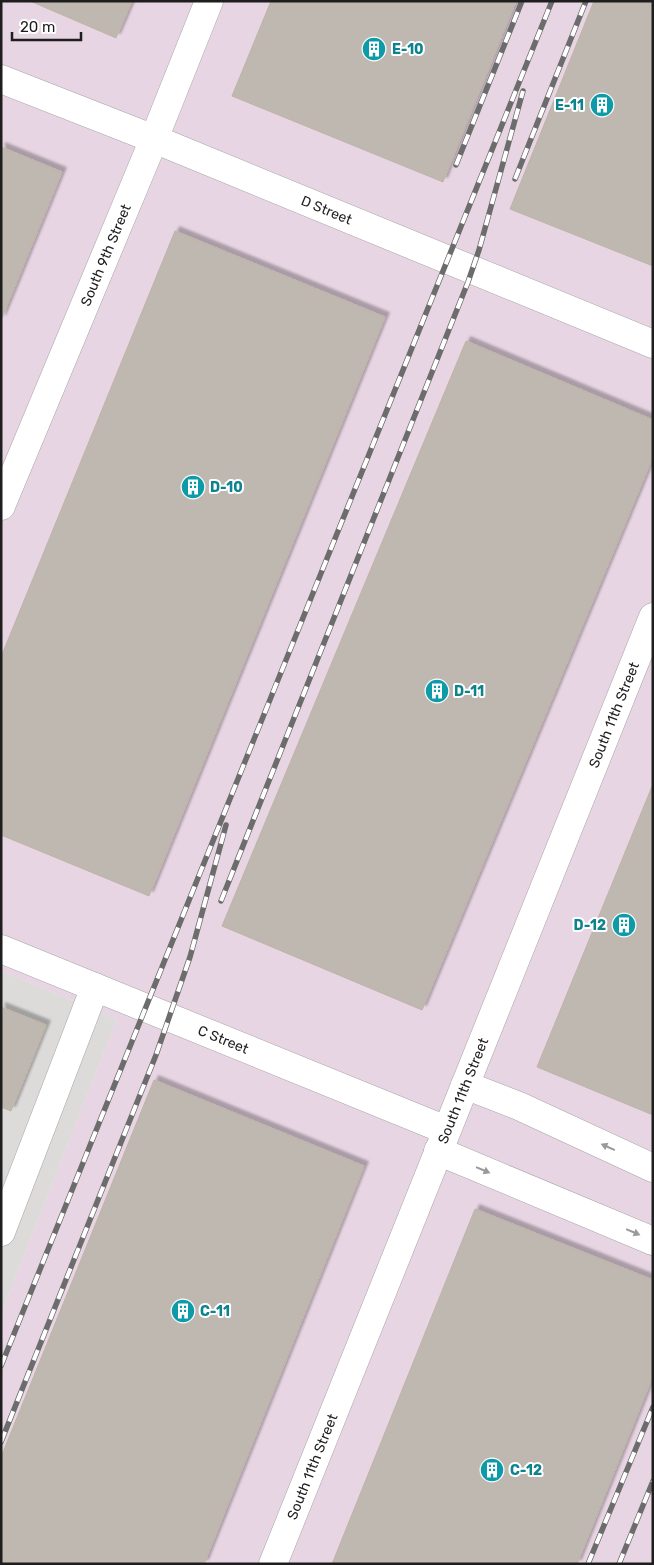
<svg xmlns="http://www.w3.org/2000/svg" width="654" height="1565" font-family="Rubik,sans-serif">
	<defs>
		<filter id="shadow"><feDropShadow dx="4.5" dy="-4.5" stdDeviation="1" flood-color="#0004"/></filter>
	</defs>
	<rect width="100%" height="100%" fill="#efece3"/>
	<path fill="#dcdbda" d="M1,971L117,1019L1,1314Z"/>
	<path fill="#e8d5e3" d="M1,1H653V1564H1V1314L117,1019L1,971Z"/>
	<path fill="#bfb8b0" stroke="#c0b3a6" filter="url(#shadow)" d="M30,1H132L116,38Z
		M271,1H516L443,182L232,96Z
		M594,1H653V266L510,209Z
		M1,147L62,172L1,320Z
		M175,231L385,317L149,896L1,835V657Z
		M466,341L653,420V457L422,1010L222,926Z
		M653,784V1115L537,1067Z
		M1,1007L46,1025L11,1111L1,1107Z
		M154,1080L364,1166L204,1564H1V1457Z
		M475,1209L653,1280V1376L577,1564H332Z"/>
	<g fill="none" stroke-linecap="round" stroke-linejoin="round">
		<g stroke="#a5a5a5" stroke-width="29">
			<g id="minor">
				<path id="s1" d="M1,79L154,139L653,344"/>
				<path id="s2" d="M1,506L154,139L209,1"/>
				<path id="s3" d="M1,949L446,1130"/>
				<path d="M465,1085L519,1106L653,1168"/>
				<path d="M438,1151L653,1241"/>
				<path d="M1,1232L95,987"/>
				<path id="s4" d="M273,1564L653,617"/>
			</g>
		</g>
		<use href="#minor" stroke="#fff" stroke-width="28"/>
		<g stroke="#6c6c6c" stroke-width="5.5">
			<path id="rail" d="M456,165L522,1
				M515,179L586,1
				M221,901L468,282L479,250L523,91
				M1,1366L552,1
				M1,1442L156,1055L190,957L226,825
				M588,1564L653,1407
				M619,1564L653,1481"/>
		</g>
		<use href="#rail" stroke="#fff" stroke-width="4" stroke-dasharray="11" stroke-linecap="butt"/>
	</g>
	<defs><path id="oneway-solid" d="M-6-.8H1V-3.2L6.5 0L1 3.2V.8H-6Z" transform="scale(1.25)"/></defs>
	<g fill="#9a9a9a">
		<use href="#oneway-solid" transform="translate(608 1147) rotate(-156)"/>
		<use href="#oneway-solid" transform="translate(483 1170) rotate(23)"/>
		<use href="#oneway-solid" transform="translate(633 1232) rotate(23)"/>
	</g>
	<defs>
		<g id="building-disc" transform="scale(1.25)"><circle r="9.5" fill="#0f9aa8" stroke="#fff"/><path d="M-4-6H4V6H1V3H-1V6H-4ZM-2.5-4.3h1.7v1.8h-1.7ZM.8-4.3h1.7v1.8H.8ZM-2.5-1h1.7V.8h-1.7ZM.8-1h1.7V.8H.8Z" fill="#fff"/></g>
	</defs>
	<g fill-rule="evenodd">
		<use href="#building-disc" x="374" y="49"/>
		<use href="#building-disc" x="602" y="105"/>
		<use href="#building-disc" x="193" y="487"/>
		<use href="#building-disc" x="437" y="691"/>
		<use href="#building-disc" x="624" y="925"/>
		<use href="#building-disc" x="183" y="1311"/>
		<use href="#building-disc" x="492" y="1470"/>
	</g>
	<g text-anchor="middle" stroke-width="4" stroke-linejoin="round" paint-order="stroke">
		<g font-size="14" font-weight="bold" fill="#0d838f" stroke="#fff" text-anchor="start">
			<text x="392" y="54">E-10</text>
			<text x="584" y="110" text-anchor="end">E-11</text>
			<text x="210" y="492">D-10</text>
			<text x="454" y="696">D-11</text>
			<text x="606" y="930" text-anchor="end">D-12</text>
			<text x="200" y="1316">C-11</text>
			<text x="510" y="1475">C-12</text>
		</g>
		<g font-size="14" fill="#1e1e1e" stroke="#fff">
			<text dy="5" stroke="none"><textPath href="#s1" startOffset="351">D Street</textPath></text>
			<text dy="5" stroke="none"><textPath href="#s2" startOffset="272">South 9th Street</textPath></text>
			<text dy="5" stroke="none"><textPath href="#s4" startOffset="915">South 11th Street</textPath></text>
			<text dy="5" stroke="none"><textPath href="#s3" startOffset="240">C Street</textPath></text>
			<text dy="5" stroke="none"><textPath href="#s4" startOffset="510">South 11th Street</textPath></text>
			<text dy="5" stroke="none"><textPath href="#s4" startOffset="105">South 11th Street</textPath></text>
		</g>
	</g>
	<rect width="654" height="1565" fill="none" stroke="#1e1e1e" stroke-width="5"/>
	<path d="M12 32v8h69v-8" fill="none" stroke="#1e1e1e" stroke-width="2.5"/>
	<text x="20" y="32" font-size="15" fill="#1e1e1e" stroke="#ffffff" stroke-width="4" paint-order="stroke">20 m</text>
</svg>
